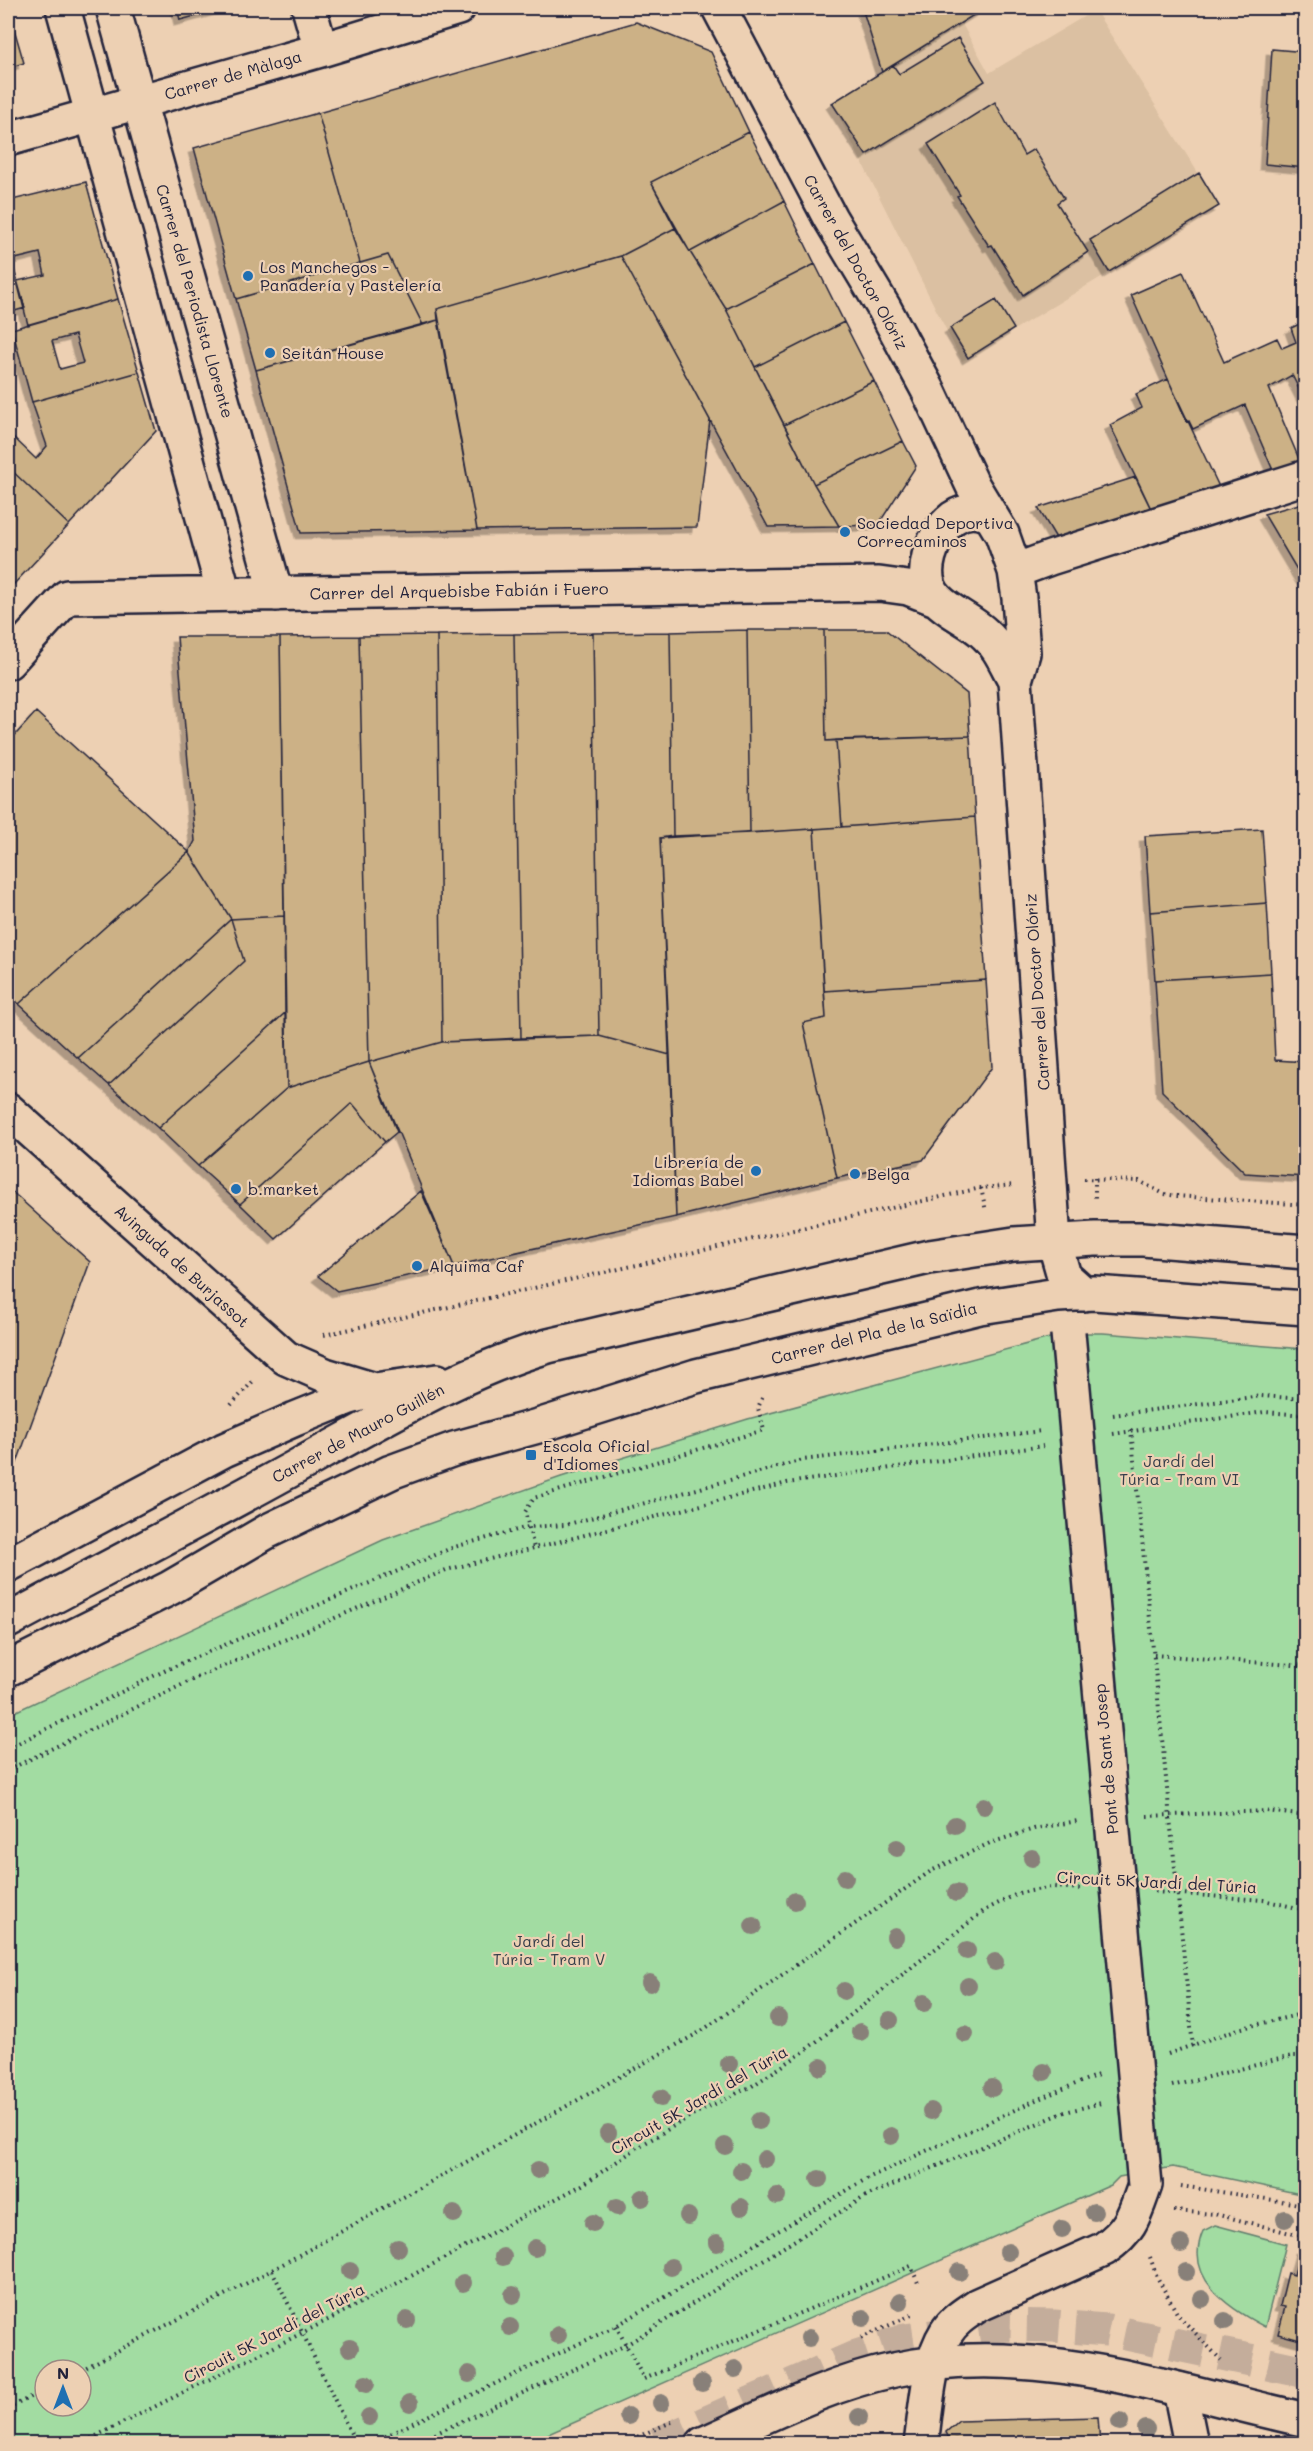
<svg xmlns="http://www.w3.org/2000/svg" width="1313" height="2451" font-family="Mali,sans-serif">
	<defs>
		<filter id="shadow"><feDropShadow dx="-5.5" dy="5.5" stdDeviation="0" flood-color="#0004"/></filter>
	</defs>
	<rect width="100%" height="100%" fill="#edd0b3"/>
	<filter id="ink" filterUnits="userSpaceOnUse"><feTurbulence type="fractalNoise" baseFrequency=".0167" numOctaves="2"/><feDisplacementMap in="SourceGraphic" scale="12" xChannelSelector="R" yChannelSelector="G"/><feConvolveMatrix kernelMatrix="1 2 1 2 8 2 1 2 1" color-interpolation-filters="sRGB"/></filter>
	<g filter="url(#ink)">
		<path fill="#dbc0a2" d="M1095,10L1219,206L962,361L832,103L961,22L989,73Z"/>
		<path fill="#a2dca2" stroke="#627f6e" stroke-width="1.5" fill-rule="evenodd" d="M1068,1333H1103L1305,1349V2195L1173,2167L1119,2177L1111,2185L528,2443L8,2444V1715L383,1540L561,1477L748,1419ZM45,2370H81V2406H45Z
			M1215,2225L1286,2244L1265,2327C1228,2308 1183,2278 1203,2231Z"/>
		<path fill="#ccb186" stroke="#22223b" stroke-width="1.5" fill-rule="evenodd" filter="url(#shadow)" d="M8,8L24,63L8,68Z
			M177,8H225L180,20Z
			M870,8H985L882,72L863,11Z
			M636,22L711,52L749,132L651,182L675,228L621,256L437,309L438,320L423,325L388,255L360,263L318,113Z
			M958,38L985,81L866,155L832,103L893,65L899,74Z
			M1272,49L1306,52V168L1265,164Z
			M995,102L1024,155L1034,149L1064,198L1057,203L1088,252L1023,295L992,245L989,246L957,196L960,195L928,144Z
			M318,113L360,263L236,299L194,148Z
			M749,132L784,201L690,252L651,182Z
			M1199,173L1219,206L1109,272L1090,240Z
			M86,182L118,299L28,325L17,281L45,275L40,253L11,260L8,248V201Z
			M784,201L815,264L726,309L690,252Z
			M675,228L726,309L814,484L839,526L768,527L621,256Z
			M8,248L25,308L8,313Z
			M388,255L423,325L256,370L236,299Z
			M621,256L710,420L697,527L477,530L437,309Z
			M815,264L844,322L755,367L726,309Z
			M1183,272L1224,362L1277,338L1282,348L1296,342L1291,328L1306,321V403L1292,375L1269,388L1302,466L1275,475L1245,405L1193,429L1189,421L1187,422L1131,295Z
			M118,299L139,372L32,402L12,329ZM75,335L83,363L60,369L52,341Z
			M996,300L1014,329L968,358L950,328Z
			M438,320L477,530L301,533L256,370Z
			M844,322L874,381L784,425L755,367Z
			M139,372L156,431L69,525L8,467V436L10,434L36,459L47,446L32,402Z
			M1168,379L1221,491L1153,513L1110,425L1142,408L1136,394Z
			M874,381L903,441L814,484L784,425Z
			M903,441L916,466L878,525L839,526L814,484Z
			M8,467L69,525L14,584L8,578Z
			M1136,477L1153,513L1059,543L1038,508Z
			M1306,502V585L1264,514Z
			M8,578L14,584L8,591Z
			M747,630L750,833L673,836L670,632Z
			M747,630H824L826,741L836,740L842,827L750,833Z
			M824,630H886L967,694L970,736L826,741Z
			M670,632L673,836L660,838L670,1055L599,1036L593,633Z
			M593,633L599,1036L521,1038L514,634Z
			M514,634L521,1038L442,1042L437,635Z
			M437,635L442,1042L369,1062L359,636Z
			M359,636L369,1062L287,1088L280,637Z
			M177,637H280L284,916L231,919L189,852L195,841Z
			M36,712L189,852L19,1004L8,993V743Z
			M970,736L975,817L842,827L836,740Z
			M975,817L986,980L824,991L814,829Z
			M814,829L826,1018L803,1023L837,1178L676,1217L660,838Z
			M1262,829L1267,903L1150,912L1145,836Z
			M189,852L231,919L78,1058L19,1004Z
			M1267,903L1271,973L1155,980L1150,912Z
			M284,916L285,1013L158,1128L109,1085L244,961L231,919Z
			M231,919L244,961L109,1085L78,1058Z
			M1271,973L1275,1060L1306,1062V1177L1245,1173L1162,1091L1155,980Z
			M986,980L992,1067L923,1160L837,1178L803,1023L826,1018L824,991Z
			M285,1013L287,1088L198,1166L158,1128Z
			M599,1036L670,1055L676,1217L454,1266L369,1062L442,1042Z
			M369,1062L397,1132L385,1142L352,1103L240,1204L198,1166L287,1088Z
			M352,1103L385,1142L276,1239L240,1204Z
			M8,1188L90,1262L15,1468H8Z
			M421,1191L454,1266L337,1291L318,1276Z
			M1301,2248L1306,2250L1304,2341L1278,2334L1285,2307L1280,2306L1288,2273L1294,2275Z
			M1098,2417L1100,2444H957L956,2439L950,2441L946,2432L959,2421Z"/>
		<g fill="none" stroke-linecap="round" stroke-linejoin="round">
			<path stroke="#c4ad9b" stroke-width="33" stroke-dasharray="33 16" stroke-linecap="butt" d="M657,2444L857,2356L905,2340L1007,2325L1054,2326L1107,2330L1306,2372"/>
			<g stroke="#22223b" stroke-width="38">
				<path id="minor" d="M63,8L224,594
					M113,8L276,594
					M309,8L321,50
					M719,8L830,218L884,308L928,390L973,486L1002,534L1015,571L1019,598L1023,653L1015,680L1054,1241L1064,1276L1084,1294
					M8,139L321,50L458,8
					M991,516C978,510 966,509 953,518C932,534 915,577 937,599C950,613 971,620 985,634C999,646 1006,664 1015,680
					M1015,571L1050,558L1306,477
					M8,662L67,597L879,584L908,588L936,599
					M8,1669L170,1588L268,1531L391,1472L454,1449L538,1426L696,1376L980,1307L1058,1295L1094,1293L1306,1308
					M1180,2390L1191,2444
					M921,2444C926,2411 928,2361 946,2333C954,2320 966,2313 978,2305L1104,2249C1131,2230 1134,2216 1145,2185"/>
			</g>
			<g stroke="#22223b" stroke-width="38">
				<path id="major" d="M8,1110L286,1358L325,1375L375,1390
					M8,1565L224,1450L295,1419L347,1398L375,1390L437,1381
					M8,1621C112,1565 218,1511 321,1453C395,1413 467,1370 548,1346L929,1257L1014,1244L1095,1239H1143L1306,1252
					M703,2444C765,2417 827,2384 894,2370C1033,2340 1171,2390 1306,2420"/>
			</g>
			<path stroke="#22223b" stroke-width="4" stroke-dasharray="1.5 4.5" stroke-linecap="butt" d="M1095,1178V1202
				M1084,1179L1139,1181L1164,1194L1177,1196L1306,1205
				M981,1188L986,1211
				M324,1335L981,1188L1014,1185
				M762,1398L758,1408L764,1430L534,1498L525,1512L534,1548L787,1483L1043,1446
				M231,1405L255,1379
				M1113,1415L1261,1396L1306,1399
				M1131,1430L1193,2047
				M1113,1434L1264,1412L1306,1415
				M1154,1655L1306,1666
				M8,1748L166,1670L454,1547L528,1527L565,1525L803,1460L1041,1431
				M8,1770L196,1678L446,1570L534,1548
				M1147,1816L1266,1811L1306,1816
				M1155,1892L1263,1900L1306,1910
				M1168,2054L1238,2029L1306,2013
				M1172,2086L1292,2056H1306
				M1181,2186L1306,2205
				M1174,2211L1215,2214L1306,2237
				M1150,2257L1157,2277L1178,2315L1221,2360
				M272,2270L356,2444
				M616,2326L644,2379L911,2266L918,2283
				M861,2338L914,2314
				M81,2370L272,2270L700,2032L931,1871L990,1843L1034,1829L1077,1821
				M8,2409L45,2389
				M80,2444L332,2318L582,2185L640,2146L694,2114L752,2086L802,2053L985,1910L1019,1893L1053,1887L1081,1889
				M369,2444L616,2326L868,2178L1036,2100L1098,2075
				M413,2444L626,2345L866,2196L1065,2112L1101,2103
				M621,2444L676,2420"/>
			<use href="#minor" stroke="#edd0b3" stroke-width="33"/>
			<use href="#major" stroke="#edd0b3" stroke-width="33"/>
			<g stroke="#22223b" stroke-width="38" stroke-linecap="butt">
				<path id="minor-bridge" d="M1068,1333L1145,2185"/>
			</g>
			<use href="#minor-bridge" stroke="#edd0b3" stroke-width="33"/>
		</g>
		<g fill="#888079">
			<circle cx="984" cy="1806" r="9"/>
			<circle cx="955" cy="1825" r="9"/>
			<circle cx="897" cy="1848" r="9"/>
			<circle cx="1032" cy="1858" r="9"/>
			<circle cx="845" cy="1878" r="9"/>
			<circle cx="956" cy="1893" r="9"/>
			<circle cx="795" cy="1901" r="9"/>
			<circle cx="753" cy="1926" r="9"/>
			<circle cx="895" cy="1937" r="9"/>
			<circle cx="967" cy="1951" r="9"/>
			<circle cx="995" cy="1962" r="9"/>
			<circle cx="650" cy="1983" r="9"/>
			<circle cx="968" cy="1986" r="9"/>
			<circle cx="844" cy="1991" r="9"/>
			<circle cx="924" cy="2003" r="9"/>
			<circle cx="778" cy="2018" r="9"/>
			<circle cx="890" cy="2020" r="9"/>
			<circle cx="860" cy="2032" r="9"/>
			<circle cx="965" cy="2034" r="9"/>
			<circle cx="729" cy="2064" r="9"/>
			<circle cx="821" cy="2067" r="9"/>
			<circle cx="1044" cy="2072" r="9"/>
			<circle cx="992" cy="2088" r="9"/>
			<circle cx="661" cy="2098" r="9"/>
			<circle cx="931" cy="2111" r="9"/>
			<circle cx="759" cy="2121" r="9"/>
			<circle cx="608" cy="2133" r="9"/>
			<circle cx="891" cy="2136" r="9"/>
			<circle cx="725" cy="2146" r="9"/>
			<circle cx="765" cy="2159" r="9"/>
			<circle cx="538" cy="2170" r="9"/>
			<circle cx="741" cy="2171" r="9"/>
			<circle cx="819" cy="2179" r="9"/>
			<circle cx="777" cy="2196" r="9"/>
			<circle cx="642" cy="2198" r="9"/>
			<circle cx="617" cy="2207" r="9"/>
			<circle cx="741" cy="2207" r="9"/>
			<circle cx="1094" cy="2212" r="9"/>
			<circle cx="454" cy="2214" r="9"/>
			<circle cx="688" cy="2216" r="9"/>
			<circle cx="1285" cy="2219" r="9"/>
			<circle cx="593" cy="2223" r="9"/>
			<circle cx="1062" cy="2229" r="9"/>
			<circle cx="717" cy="2243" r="9"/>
			<circle cx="1181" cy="2244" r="9"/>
			<circle cx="398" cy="2248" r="9"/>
			<circle cx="535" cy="2248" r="9"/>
			<circle cx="1008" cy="2252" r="9"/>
			<circle cx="503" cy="2257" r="9"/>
			<circle cx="671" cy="2267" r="9"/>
			<circle cx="350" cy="2271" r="9"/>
			<circle cx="959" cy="2272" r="9"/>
			<circle cx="1186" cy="2272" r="9"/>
			<circle cx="463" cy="2283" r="9"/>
			<circle cx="513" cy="2295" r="9"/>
			<circle cx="1202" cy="2299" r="9"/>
			<circle cx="900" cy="2302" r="9"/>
			<circle cx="863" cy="2318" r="9"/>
			<circle cx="407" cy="2320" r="9"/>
			<circle cx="1225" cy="2321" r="9"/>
			<circle cx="510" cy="2327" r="9"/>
			<circle cx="558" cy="2335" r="9"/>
			<circle cx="809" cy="2338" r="9"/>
			<circle cx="350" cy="2348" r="9"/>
			<circle cx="735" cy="2369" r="9"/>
			<circle cx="469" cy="2374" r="9"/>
			<circle cx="702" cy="2383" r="9"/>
			<circle cx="366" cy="2384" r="9"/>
			<circle cx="410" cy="2403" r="9"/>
			<circle cx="661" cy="2403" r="9"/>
			<circle cx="628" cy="2416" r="9"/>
			<circle cx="369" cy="2417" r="9"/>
			<circle cx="859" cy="2417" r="9"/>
			<circle cx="1120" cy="2422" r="9"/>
			<circle cx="1146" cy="2429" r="9"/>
		</g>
	</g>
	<g fill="#1f6fb2" stroke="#edd0b3" stroke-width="2">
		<circle cx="248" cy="276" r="6"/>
		<circle cx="270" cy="353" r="6"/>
		<circle cx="845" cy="532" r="6"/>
		<circle cx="756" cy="1171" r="6"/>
		<circle cx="855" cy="1174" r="6"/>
		<circle cx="236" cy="1189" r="6"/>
		<circle cx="417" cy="1266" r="6"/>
		<rect x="525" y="1449" width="12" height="12" rx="3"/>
	</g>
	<g text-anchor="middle" stroke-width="4.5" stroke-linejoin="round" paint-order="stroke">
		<g font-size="16" fill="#22223b" stroke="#edd0b3">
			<text transform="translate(233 75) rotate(-16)" y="6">Carrer de Màlaga</text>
			<text transform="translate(856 262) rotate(61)" y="6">Carrer del Doctor Olóriz</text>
			<text transform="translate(195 301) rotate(74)" y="6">Carrer del Periodista Llorente</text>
			<text transform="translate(459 591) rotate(-1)" y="6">Carrer del Arquebisbe Fabián i Fuero</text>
			<text transform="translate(1037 992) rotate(-94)" y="6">Carrer del Doctor Olóriz</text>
			<text transform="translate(182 1266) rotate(42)" y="6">Avinguda de Burjassot</text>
			<text transform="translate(874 1333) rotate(-14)" y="6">Carrer del Pla de la Saïdia</text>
			<text transform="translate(358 1433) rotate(-28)" y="6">Carrer de Mauro Guillén</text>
			<text transform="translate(1106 1759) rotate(-95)" y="6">Pont de Sant Josep</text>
			<text transform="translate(1157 1882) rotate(3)" y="6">Circuit 5K Jardí del Túria</text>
			<text transform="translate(699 2100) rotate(-30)" y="6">Circuit 5K Jardí del Túria</text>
			<text transform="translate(274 2333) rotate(-27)" y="6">Circuit 5K Jardí del Túria</text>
		</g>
		<g font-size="16" fill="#22223b" stroke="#edd0b3" text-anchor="start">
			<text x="260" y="273">Los Manchegos -<tspan x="260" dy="18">Panadería y Pastelería</tspan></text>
			<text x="282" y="359">Seitán House</text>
			<text x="857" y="529">Sociedad Deportiva<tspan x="857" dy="18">Correcaminos</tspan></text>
			<text x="744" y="1168" text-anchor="end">Librería de<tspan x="744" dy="18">Idiomas Babel</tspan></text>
			<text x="867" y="1180">Belga</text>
			<text x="248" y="1195">b.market</text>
			<text x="429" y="1272">Alquima Caf</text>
			<text x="543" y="1452">Escola Oficial<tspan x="543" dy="18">d'Idiomes</tspan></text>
		</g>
		<g font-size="16" fill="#353e4a" stroke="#edd0b3">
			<text x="1179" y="1467">Jardí del<tspan x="1179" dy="18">Túria - Tram VI</tspan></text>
			<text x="549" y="1947">Jardí del<tspan x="549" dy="18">Túria - Tram V</tspan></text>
		</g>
	</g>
	<rect width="1313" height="2451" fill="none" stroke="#edd0b3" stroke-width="30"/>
	<rect x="15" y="15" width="1283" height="2421" fill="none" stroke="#22223b" stroke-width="2" filter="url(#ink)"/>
	<g transform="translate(63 2388)"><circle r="28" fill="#edd0b3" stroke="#9c8a83" stroke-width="1.5"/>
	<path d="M0-4.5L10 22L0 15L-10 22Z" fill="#1f6fb2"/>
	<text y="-9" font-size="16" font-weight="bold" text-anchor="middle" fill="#22223b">N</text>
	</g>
</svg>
